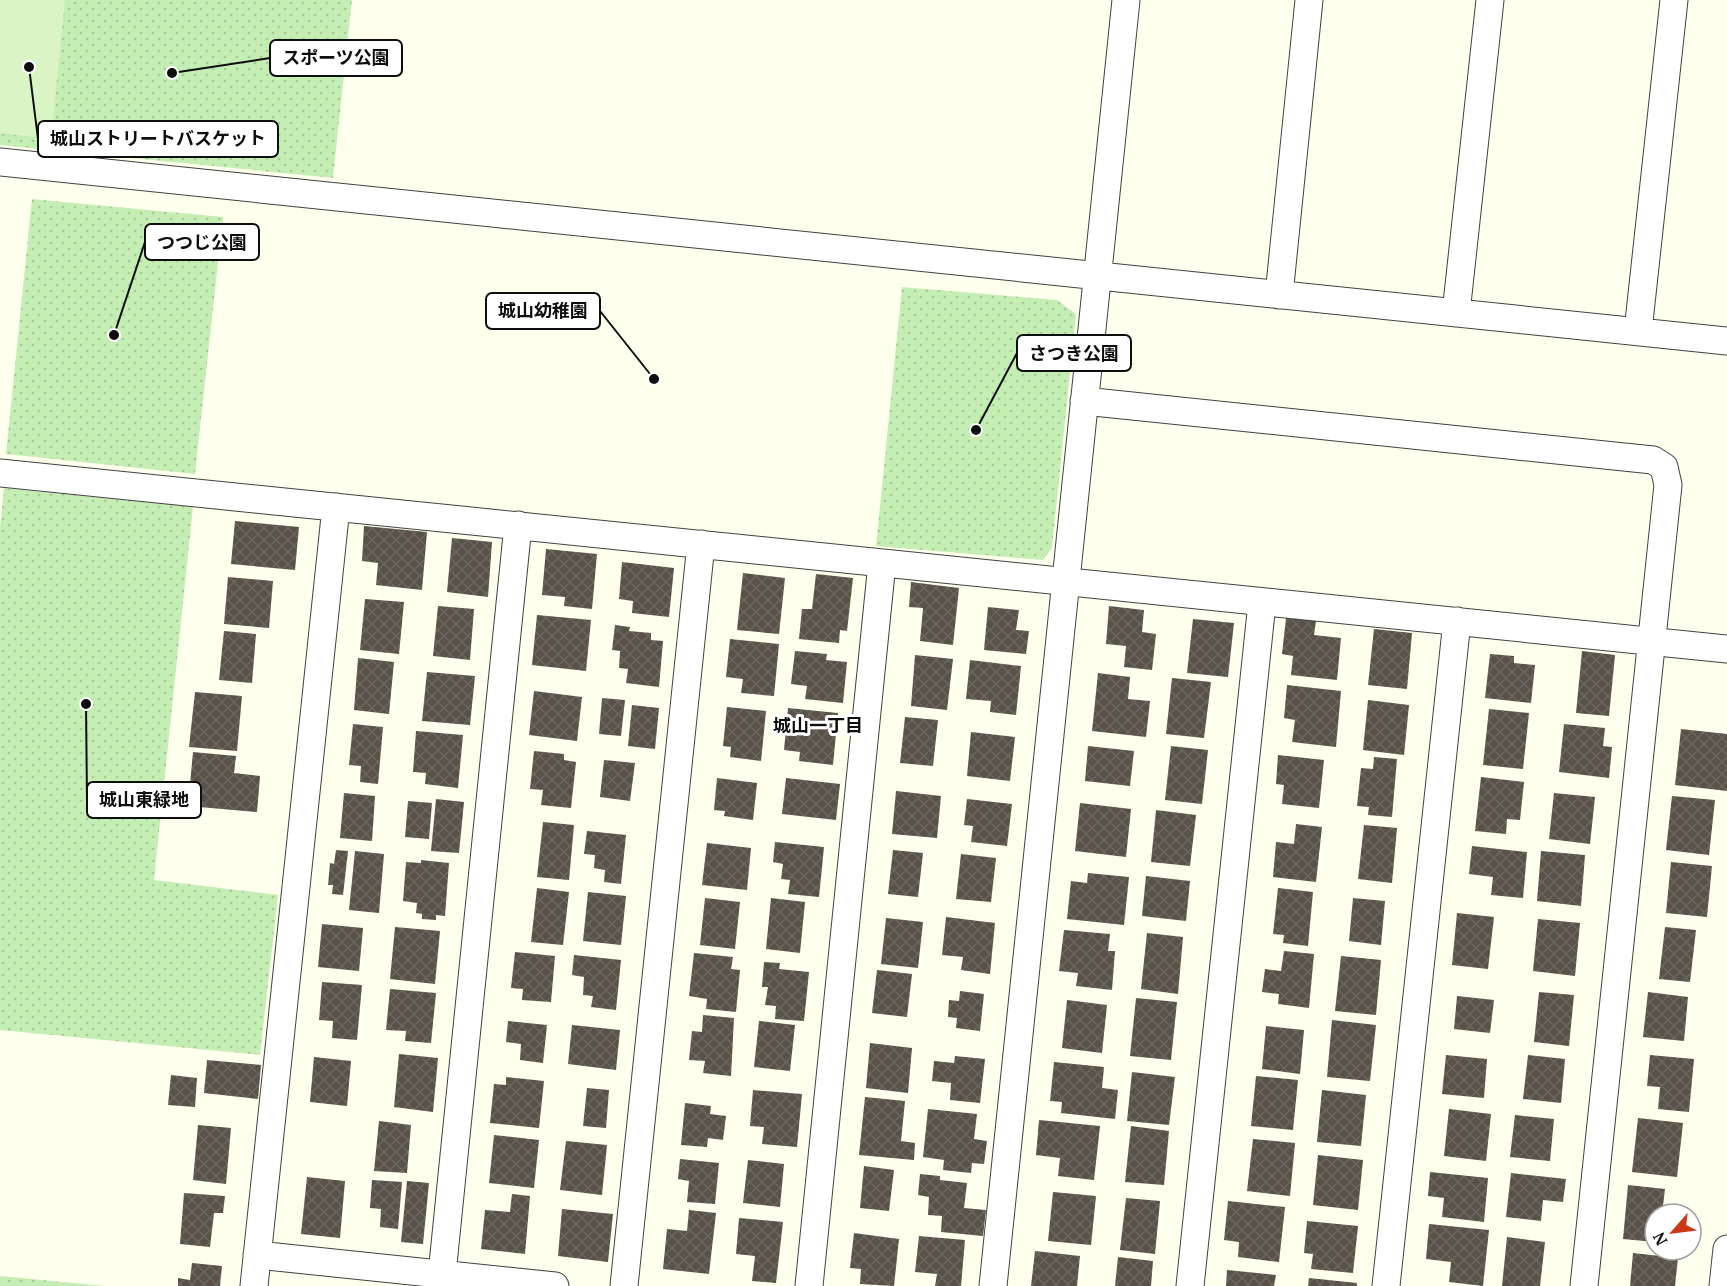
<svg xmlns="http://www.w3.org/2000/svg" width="1727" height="1286" font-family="'PT Serif','Noto Sans JP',serif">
	<defs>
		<pattern id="park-dots" width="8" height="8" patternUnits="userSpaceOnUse" patternTransform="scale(1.5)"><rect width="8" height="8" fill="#c5eeb4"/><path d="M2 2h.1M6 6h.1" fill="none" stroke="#a8cb9a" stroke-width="1.8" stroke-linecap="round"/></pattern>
		<pattern id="building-cross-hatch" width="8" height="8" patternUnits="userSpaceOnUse" patternTransform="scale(1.5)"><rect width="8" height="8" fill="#585249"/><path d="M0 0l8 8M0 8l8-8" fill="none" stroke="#6b665f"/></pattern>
	</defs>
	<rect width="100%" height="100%" fill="#ffe"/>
	<path fill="url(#park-dots)" d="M0,0H352L333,178L0,145Z
		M32,199L223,217L195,474L6,454Z
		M902,287L1057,300L1076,314L1052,548L1043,560L876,546Z
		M4,488L193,507L154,880L278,895L260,1055L0,1030V528Z
		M0,1276L105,1286H0Z"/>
	<path fill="#daf4c6" d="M0,0H65L51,139L0,133Z"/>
	<path fill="url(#building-cross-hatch)" d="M235,521L299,527L295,570L231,564Z
		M364,526L427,532L422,590L376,585L378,563L362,561Z
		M452,538L492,542L488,597L447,592Z
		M546,549L597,554L592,609L564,606L565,597L542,595Z
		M622,562L674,568L669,617L632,613L633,601L619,599Z
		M743,573L785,578L779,634L737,630Z
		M816,574L853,578L847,631L840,630L839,643L799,639L802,609H812Z
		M228,577L273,581L269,628L224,624Z
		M911,582L959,588L953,645L920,641L923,608L909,607Z
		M365,599L404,602L399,654L360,650Z
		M438,606L474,609L470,660L433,656Z
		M1109,606L1144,610L1142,632L1156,634L1152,670L1124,667L1126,646L1106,644Z
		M988,607L1019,610L1016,630L1029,631L1026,654L984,650Z
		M537,615L591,620L586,671L532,665Z
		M1286,618L1316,621L1314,635L1341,638L1337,680L1291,675L1293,656L1282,654Z
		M1193,619L1234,623L1228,677L1187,673Z
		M615,625L630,627L629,631L651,633V640L663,641L659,687L626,683L628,669L619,668L620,651L612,650Z
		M1374,629L1412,633L1407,689L1368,685Z
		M224,631L256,634L252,683L219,680Z
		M730,639L779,644L774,696L741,693L743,679L726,677Z
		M795,651L827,654L826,660L847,662L843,703L805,699L807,686L791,684Z
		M1582,651L1615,655L1609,716L1576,713Z
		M1490,654L1514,656V663L1535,665L1531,703L1485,698Z
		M915,655L953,659L947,710L911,706Z
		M358,658L394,662L389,714L354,710Z
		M970,660L1021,666L1016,715L990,712L991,701L966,699Z
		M427,672L475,676L470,725L422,721Z
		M1098,673L1130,677L1128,699L1150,701L1146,737L1092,731Z
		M1172,678L1211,682L1204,738L1166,734Z
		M1287,685L1341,691L1336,747L1292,742L1295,720L1284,718Z
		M534,691L582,697L577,741L529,735Z
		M195,692L242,696L237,751L189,747Z
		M602,698L625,700L621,736L599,734Z
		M1368,700L1409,705L1404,755L1363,750Z
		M632,705L659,708L655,749L628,746Z
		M727,707L766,711L761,761L730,757L731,747L723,746Z
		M788,708L838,713L833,765L799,761L800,752L784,750Z
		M1489,709L1529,713L1523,769L1483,765Z
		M905,717L938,720L933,766L900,763Z
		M353,724L383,727L378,784L360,782L361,766L349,765Z
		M1564,724L1605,728L1603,746L1612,747L1609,778L1559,772Z
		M1681,729L1727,734V791L1675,785Z
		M416,731L463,735L458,788L425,784L426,773L413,772Z
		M971,732L1015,737L1010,781L967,776Z
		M1088,746L1134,751L1130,786L1085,781Z
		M1171,746L1208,750L1202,804L1165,800Z
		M534,751L564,754V760L576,762L571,808L541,805L543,790L530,789Z
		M193,752L236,756L234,773L260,776L257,812L188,806Z
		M1278,755L1324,760L1319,808L1282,804L1284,785L1276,784Z
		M1374,757L1397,759L1392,817L1368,815L1369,807L1357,806L1361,768L1373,769Z
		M604,760L635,763L630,801L600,797Z
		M1481,777L1524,782L1520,820L1507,819L1506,834L1475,831Z
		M717,778L757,783L753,820L724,816L725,811L714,810Z
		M786,778L840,784L836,820L782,814Z
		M896,791L941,796L937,838L892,834Z
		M344,793L375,796L372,841L340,838Z
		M1554,793L1595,797L1590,844L1549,839Z
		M1672,796L1715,800L1709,855L1666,850Z
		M436,799L464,802L459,853L431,851Z
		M967,799L1012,804L1007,846L971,842L973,826L964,825Z
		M408,801L432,803L429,839L405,837Z
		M1080,803L1131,809L1126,857L1075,851Z
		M1156,810L1196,815L1190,866L1151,862Z
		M543,822L574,825L569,880L537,877Z
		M1296,824L1322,827L1316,882L1273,877L1276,842L1294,844Z
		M1364,825L1397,828L1392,883L1358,879Z
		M587,831L626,835L621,884L604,882L605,870L594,868L595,855L584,854Z
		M775,842L824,847L819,897L788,894L790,880L781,879L783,864L773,862Z
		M707,843L751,848L747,890L702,885Z
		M1472,846L1527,852L1523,898L1491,895L1493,877L1469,874Z
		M336,850L348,851L343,895L332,894L333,885H328L330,863L334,864Z
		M893,850L923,853L918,897L888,894Z
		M355,851L384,854L379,913L349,910Z
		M1541,851L1585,855L1581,906L1537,901Z
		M961,854L996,858L991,902L956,899Z
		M421,860L449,863L445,916L436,915V920L422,919V914L416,913L417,903L403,901L406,862L421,863Z
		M1671,862L1712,866L1707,917L1666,913Z
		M1088,873L1129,877L1124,925L1067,919L1071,881L1087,883Z
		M1146,876L1190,881L1186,921L1142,916Z
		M537,888L569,892L563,945L531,942Z
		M1278,888L1313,892L1308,946L1283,943L1284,935L1273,934Z
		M588,892L626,896L621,945L583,941Z
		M705,898L740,902L735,949L700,945Z
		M771,898L805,902L800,953L766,949Z
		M1353,898L1385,901L1381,945L1349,941Z
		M1457,913L1494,917L1488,969L1452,965Z
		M946,917L995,923L990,974L961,970L963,957L942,955Z
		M886,918L923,922L918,968L881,964Z
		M1538,919L1580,923L1575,976L1533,971Z
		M322,924L363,928L359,971L318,967Z
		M395,927L440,931L435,984L390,979Z
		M1665,927L1696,930L1690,982L1659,979Z
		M1064,930L1110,934L1108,951H1115L1112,990L1076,986L1078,973L1059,971Z
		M1147,933L1183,937L1178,994L1141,989Z
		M1284,951L1314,954L1309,1008L1278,1004L1279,994L1262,992L1265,969L1281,971Z
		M515,952L555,956L551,1002L522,1000L523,989L511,988Z
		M694,953L733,957L731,969L740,970L736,1012L706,1009L707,999L689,996Z
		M574,955L621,960L616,1010L591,1007L593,996L583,995L584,977L572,975Z
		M1341,956L1381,960L1376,1015L1335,1011Z
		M764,962L780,963L779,969L809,972L804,1021L775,1019L776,1006L765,1005L768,987H762Z
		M877,970L912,974L907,1017L872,1013Z
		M322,982L362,985L357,1040L332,1038L333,1021L319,1020Z
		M390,989L436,993L431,1043L405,1041L406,1031L386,1030Z
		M960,991L984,994L980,1031L956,1028L957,1018L948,1017L949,1000L959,1001Z
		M1539,992L1574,995L1569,1046L1534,1042Z
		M1648,992L1688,997L1684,1041L1643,1037Z
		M1457,996L1494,1000L1490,1033L1454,1029Z
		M1136,998L1177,1002L1171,1060L1130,1056Z
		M1067,1000L1107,1005L1102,1053L1062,1048Z
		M703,1015L734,1018L731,1076L703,1073L705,1061L689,1060L692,1031L702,1032Z
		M1332,1020L1376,1025L1370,1081L1327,1077Z
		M508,1021L547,1025L543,1063L520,1060L521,1044L506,1042Z
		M759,1021L795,1025L790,1071L754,1067Z
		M572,1025L620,1030L616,1070L568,1064Z
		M1266,1026L1304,1030L1300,1074L1262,1069Z
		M870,1043L912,1048L908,1093L866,1088Z
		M399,1054L438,1058L433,1112L394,1107Z
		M1446,1055L1487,1059L1484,1098L1442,1094Z
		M1528,1055L1565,1059L1561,1103L1523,1099Z
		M1650,1055L1694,1059L1689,1112L1658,1109L1660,1087L1647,1086Z
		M955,1056L985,1059L980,1103L950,1100L951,1083L932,1081L934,1061L954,1063Z
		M314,1057L351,1061L347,1106L310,1102Z
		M207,1060L261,1065L258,1099L204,1093Z
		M1054,1062L1104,1067L1102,1088L1118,1090L1115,1119L1061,1113L1062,1102L1050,1101Z
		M1132,1072L1175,1077L1169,1125L1127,1121Z
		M171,1075L197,1078L195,1107L168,1105Z
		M1256,1076L1298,1080L1293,1130L1251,1126Z
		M506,1077L544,1081L539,1128L490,1123L494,1084L506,1085Z
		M587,1088L609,1090L606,1128L583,1126Z
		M753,1090L802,1094L797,1147L762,1144L764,1127L750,1126Z
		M1322,1090L1366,1095L1361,1146L1317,1142Z
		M865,1097L905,1101L901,1141L915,1143L914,1160L859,1155Z
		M685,1103L711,1106L710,1114L726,1116L723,1140L708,1138L707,1147L681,1145Z
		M928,1109L977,1114L974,1139L987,1141L984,1164L972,1163L971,1173L943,1170L944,1160L923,1157Z
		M1449,1109L1491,1114L1486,1161L1444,1156Z
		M1515,1115L1554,1119L1550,1161L1510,1157Z
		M1638,1118L1683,1123L1677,1177L1632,1172Z
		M1039,1120L1100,1126L1094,1180L1058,1176L1060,1158L1036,1155Z
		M379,1121L411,1125L407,1173L374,1171Z
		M198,1125L231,1128L226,1184L193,1180Z
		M1131,1126L1169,1131L1164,1185L1125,1182Z
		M494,1135L539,1140L534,1188L489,1183Z
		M1253,1139L1295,1143L1290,1196L1247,1191Z
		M566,1141L607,1145L602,1195L560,1190Z
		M1318,1155L1363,1160L1358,1210L1313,1205Z
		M680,1159L719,1163L715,1204L687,1202L689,1181L678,1179Z
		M748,1160L784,1164L780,1207L743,1203Z
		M864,1166L894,1170L889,1211L860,1208Z
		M1430,1172L1488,1178L1484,1222L1442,1217L1444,1198L1428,1196Z
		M1511,1173L1566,1179L1563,1202L1543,1200L1541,1221L1506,1217Z
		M920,1174L940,1176V1180L967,1183L964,1208L986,1210L983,1236L941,1232L942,1216L928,1215L929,1197L918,1195Z
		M307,1177L345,1181L340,1238L301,1234Z
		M372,1180L402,1182L398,1229L380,1227L381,1209L370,1208Z
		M407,1181L429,1183L423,1244L401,1242Z
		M1628,1185L1665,1189L1662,1214H1655V1242L1623,1239Z
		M1053,1192L1096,1196L1091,1245L1048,1241Z
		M184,1193L225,1196L223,1213H214L210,1247L180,1244Z
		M512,1194L530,1196L525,1254L481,1249L485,1210L510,1212Z
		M1126,1198L1160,1201L1155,1254L1120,1250Z
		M1228,1201L1285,1207L1279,1262L1238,1257L1239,1242L1224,1240Z
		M562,1209L613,1214L608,1262L558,1256Z
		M689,1210L716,1213L709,1274L663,1269L667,1229L687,1231Z
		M739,1218L783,1222L776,1283L752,1281L755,1256L736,1254Z
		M1307,1221L1358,1226L1353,1273L1311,1269L1313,1254L1304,1253Z
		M1429,1224L1489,1230L1483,1286L1449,1282L1451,1262L1426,1259Z
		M854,1233L899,1239L894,1286L860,1284L861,1269L850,1268Z
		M919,1236L965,1240L961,1286H935L937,1274L915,1272Z
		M1507,1237L1545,1242L1540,1286H1502Z
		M1035,1251L1080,1256L1077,1286H1031Z
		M1633,1253L1678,1258L1675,1286H1630Z
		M1118,1257L1153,1261L1151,1286H1115Z
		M192,1263L222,1266L220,1286H178V1278L190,1280Z
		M1227,1270L1276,1275L1274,1286H1226Z
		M1309,1278L1357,1283V1286H1308Z"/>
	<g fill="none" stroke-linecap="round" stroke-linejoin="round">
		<g stroke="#414141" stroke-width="29">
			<path id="minor" d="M0,162L1727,341
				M1279,295L1309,0
				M1456,313L1490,0
				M1638,331L1674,0
				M1084,401L1653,460L1664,467L1668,485L1584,1286
				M0,473L1727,649
				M257,1255L555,1286
				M442,1274L518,525
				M254,1286L336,507
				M624,1286L701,544
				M809,1286L882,563
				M993,1286L1126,0
				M1190,1286L1262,603
				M1386,1286L1457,621
				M1723,1286L1727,1249"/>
		</g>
		<use href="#minor" stroke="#fff" stroke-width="27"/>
	</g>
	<g text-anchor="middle" stroke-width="6" stroke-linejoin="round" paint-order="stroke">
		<g font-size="18" font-weight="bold" fill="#0e0e0e" stroke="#fff">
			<text x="818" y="732">城山一丁目</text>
		</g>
	</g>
	<path fill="none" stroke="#0e0e0e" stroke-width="2" d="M172 73L270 58M29 67L38 139M114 335L145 242M654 379L600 311M976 430L1017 353M86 704L87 800"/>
	<g fill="#0e0e0e" stroke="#fff" stroke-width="2">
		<circle cx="172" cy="73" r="6"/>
		<circle cx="29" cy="67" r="6"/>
		<circle cx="114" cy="335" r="6"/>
		<circle cx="654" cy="379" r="6"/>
		<circle cx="976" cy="430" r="6"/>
		<circle cx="86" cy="704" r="6"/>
	</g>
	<g fill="#fff" stroke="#0e0e0e" stroke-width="2">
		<rect x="270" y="40" width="132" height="36" rx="6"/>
		<rect x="38" y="121" width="240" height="36" rx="6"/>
		<rect x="145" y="224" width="114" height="36" rx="6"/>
		<rect x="486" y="293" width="114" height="36" rx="6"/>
		<rect x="1017" y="335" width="114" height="36" rx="6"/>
		<rect x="87" y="782" width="114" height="36" rx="6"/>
	</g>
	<g font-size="18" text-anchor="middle" font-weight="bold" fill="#0e0e0e">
		<text x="336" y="64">スポーツ公園</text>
		<text x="158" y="145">城山ストリートバスケット</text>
		<text x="202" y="249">つつじ公園</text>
		<text x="543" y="317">城山幼稚園</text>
		<text x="1074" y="360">さつき公園</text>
		<text x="144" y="806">城山東緑地</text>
	</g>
	<g transform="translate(1673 1232) rotate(242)"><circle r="28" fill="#ffffff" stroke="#9f9f9f" stroke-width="1.5"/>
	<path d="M0-4.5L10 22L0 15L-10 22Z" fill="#cc3717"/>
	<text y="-9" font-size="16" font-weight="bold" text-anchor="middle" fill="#0e0e0e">N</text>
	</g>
</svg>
